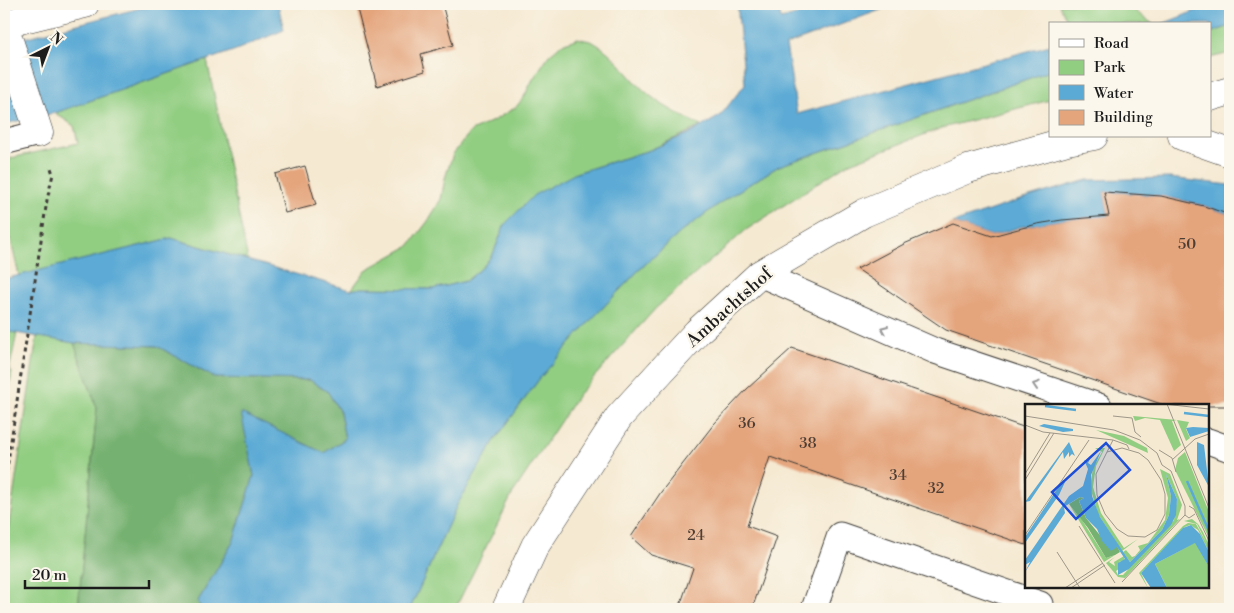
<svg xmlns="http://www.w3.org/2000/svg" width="1234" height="613" font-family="'Libre Bodoni',serif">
	<rect width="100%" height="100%" fill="#fbf7ec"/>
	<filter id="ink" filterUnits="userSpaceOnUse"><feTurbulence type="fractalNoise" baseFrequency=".02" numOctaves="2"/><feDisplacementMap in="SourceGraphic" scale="10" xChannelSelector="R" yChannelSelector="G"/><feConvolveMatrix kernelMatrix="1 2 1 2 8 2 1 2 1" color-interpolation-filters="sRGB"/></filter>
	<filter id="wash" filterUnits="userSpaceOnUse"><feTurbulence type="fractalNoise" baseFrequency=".0096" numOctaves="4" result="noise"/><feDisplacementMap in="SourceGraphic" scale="20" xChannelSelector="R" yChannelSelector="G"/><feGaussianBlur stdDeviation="1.12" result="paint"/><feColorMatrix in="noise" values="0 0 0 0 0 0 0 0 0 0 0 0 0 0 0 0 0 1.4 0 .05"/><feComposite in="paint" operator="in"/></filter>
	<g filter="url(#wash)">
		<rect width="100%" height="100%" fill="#f5e9d1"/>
		<path fill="#92ce82" stroke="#57754f" d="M1059,4H1126L1153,24H1069Z
			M1230,26V53L1210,58V33Z
			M578,38C583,40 588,40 593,42C618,55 630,81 652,97C667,109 685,117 701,126L650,150L576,173L505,224L493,254L483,267L466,281L433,289L361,288L351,290L366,270L409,246L428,221L441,199L445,178L453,154L471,131L493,121L516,107L524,97L533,79L549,55L562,44Z
			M207,60L248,260L171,238L19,276L4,211V172L11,158L78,143L74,126L55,113Z
			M1050,71V100L942,128L847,164L746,230L656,308L578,395L513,493L455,609H410L457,505L495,440L540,378L591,320L638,271L681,232L727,198L779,166Z
			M4,331L17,333L9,371L12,372L4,427Z
			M37,336L74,343L97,408L78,609H4V558Z"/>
		<path fill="#75b170" stroke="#486646" d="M74,343L157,346L215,378L310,380L328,392L340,412L345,439L324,453L242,414L254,476L233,542L198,601L201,609H78L97,408Z"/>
		<path fill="#5baad5" stroke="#3c6378" d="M156,4H278L284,30L236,50L55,113L4,124V43Z
			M737,4H778L781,19L838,4H889L891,6L786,45L797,114L1050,45V71L779,166L727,198L681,232L638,271L591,320L540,378L495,440L457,505L410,609H201L198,601L233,542L254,476L241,413L324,453L345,439L340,412L328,392L310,380L215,378L157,346L74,343L4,331V279L171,238L351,290L361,288L433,289L466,281L483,267L493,254L505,224L534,195L576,173L650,150L692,132L720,116L745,84Z
			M1210,4H1230V26L1210,33V24H1162L1210,5Z
			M1170,178L1230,185V215C1190,199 1147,193 1104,192L1109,217L1062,220L1020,227L992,236L953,223L1026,198L1087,180Z"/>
		<g id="blocks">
			<path fill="#e4a47c" d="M356,4H442L453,45L421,54L425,71L377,86Z
				M305,166L316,205L285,213L275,174Z
				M1104,192L1161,196L1204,206L1230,215V406H1167L946,330L857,269L904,244L953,223L992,236L1037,224L1062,220L1109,216Z
				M792,348L1026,428V545L770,457L747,526L777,537L752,609H679L693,568L651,555L631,537L661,492L714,424L747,389Z"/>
		</g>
	</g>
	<g filter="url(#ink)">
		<use href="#blocks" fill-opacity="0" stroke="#3d3b37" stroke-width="1"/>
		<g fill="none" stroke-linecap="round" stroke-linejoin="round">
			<g stroke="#3d3b37" stroke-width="27">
				<path id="lane" d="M4,142L39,133
					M760,274L935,351L1099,406
					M1208,441L1230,449
					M814,609L840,535L1040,604"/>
			</g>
			<g stroke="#3d3b37" stroke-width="29">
				<path id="street" d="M4,24L85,4
					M4,25L39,133
					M1210,97L1230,91
					M1182,136L1230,153
					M506,609L535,546L619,417L697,332L760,274L864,213L968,169L1067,141L1094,136"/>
			</g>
			<path stroke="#3d3b37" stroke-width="3" stroke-dasharray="4 4" stroke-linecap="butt" d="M4,488L47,200L53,174L50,165"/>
			<use href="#lane" stroke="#fff" stroke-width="25"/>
			<use href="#street" stroke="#fff" stroke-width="28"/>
		</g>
		<defs><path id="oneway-chevron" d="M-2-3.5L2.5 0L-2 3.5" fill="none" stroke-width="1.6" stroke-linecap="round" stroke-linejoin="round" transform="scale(1.25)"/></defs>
		<g stroke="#999">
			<use href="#oneway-chevron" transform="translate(884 329) rotate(-157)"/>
			<use href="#oneway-chevron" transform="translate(1036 385) rotate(-162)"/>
		</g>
	</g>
	<g text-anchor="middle" stroke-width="5" stroke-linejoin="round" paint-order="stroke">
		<g font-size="15" fill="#4e3e34">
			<text x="1187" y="249">50</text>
			<text x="747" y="428">36</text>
			<text x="808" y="448">38</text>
			<text x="898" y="480">34</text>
			<text x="936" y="493">32</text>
			<text x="696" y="540">24</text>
		</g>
		<g font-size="18" fill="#1c1c1c" stroke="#fbf7ec">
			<text transform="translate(729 307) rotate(-42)" y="6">Ambachtshof</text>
		</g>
	</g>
	<g transform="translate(1025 404)">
		<rect width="184" height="184" fill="#f5e9d1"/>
		<path d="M108,12L152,16L164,18L161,25L165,34L161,37L152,16L147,17L156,41L149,47L135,16L120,14L110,17ZM71,26L99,32L122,44L123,49ZM82,40L71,62L68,83L76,109L99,144L113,135L97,147L73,110L65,83L68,64L77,48L70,44H80ZM160,48L184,108V134L150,66L153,54ZM135,65L145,70L157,101L152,116L155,115L100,174L93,173L81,159L90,153L84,158L90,162L89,158L99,152L100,157L94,158L95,164L91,167L93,171H98L149,116L152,95L141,70L146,92L144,111L137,126L105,158L98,148L101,146L107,153L110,152L115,146L113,142L123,139L140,116L143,94ZM44,100L57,116L81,154L90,151L79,158ZM167,115L173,120L178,128L184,141V148L173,126L165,121L160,123L116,169L123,184L114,169L158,122L163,119L171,120L182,140L172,120L159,117ZM171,138L184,163V184H142L130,160Z" fill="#92ce82"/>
		<path d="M55,93L59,94L54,97L61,114L82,140L92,142L95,148L90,151L81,154L63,124L44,100Z" fill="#75b170"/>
		<path d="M19,20L48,25V27L38,28L14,22ZM168,23L184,24V27L165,33L161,24ZM44,38L50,52L47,50L44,53V48L39,55L38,48L5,97L0,98ZM172,38L179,41L184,83L172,61ZM76,47L66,71L67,92L75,113L105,158L137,126L144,111L146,92L141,70L152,95L151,111L146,121L104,165L93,171V159L100,155L92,143L86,147L77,137L72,125L61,114L54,97L59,94L55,93L39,103L40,109L0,168L5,158L0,161V156L44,92L58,82L63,65L59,56L62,58L66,53L63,59L66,61ZM38,76L40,78L34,91L0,139V133ZM166,121L175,130L184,148V163L170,139L130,160L142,184H126L116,169L158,124Z" fill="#5baad5"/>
		<path fill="none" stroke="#5baad5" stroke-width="2.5" d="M20,2L51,6M159,9L184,12M162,77L184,127"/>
		<path fill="none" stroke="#9e9789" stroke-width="1" d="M139,0L184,5M142,0L184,104M0,12L89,26L115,36L132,49L137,61L146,67L160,102V111L164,114L170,110M88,12L107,14L110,28L116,33M0,21L18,28L88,36M134,46L147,54L151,68M82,48L97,44L114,49L123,56L136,76L140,90V110L132,126L120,133L103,132L92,125L80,110L72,91L71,70L88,36L102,41L104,45M147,56L170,35L184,30M0,70L25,29M0,76L29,29M164,102L169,105L184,137M54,122L90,179M0,131L64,36M32,148L55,184M97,178L160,111M40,184L78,159M46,184L80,161"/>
		<path fill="#1d4ed8" fill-opacity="0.15" stroke="#1d4ed8" stroke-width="2.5" d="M81,39L105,66L51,115L27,88Z"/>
		<rect width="184" height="184" fill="none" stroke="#1c1c1c" stroke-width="2.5"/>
	</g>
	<rect width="1234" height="613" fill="none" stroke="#fbf7ec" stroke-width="20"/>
	<rect x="1049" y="22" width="162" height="115" fill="#fbf7ec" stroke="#a29f99"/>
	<rect x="1059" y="39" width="25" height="8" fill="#ffffff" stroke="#a29f99"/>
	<text x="1094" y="48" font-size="15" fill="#1c1c1c">Road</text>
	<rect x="1059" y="60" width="25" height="15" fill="#92ce82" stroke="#a29f99"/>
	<text x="1094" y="72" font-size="15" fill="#1c1c1c">Park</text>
	<rect x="1059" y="85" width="25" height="15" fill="#5baad5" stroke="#a29f99"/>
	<text x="1094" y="98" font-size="15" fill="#1c1c1c">Water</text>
	<rect x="1059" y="110" width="25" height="15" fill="#e4a47c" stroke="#a29f99"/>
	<text x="1094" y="122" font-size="15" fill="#1c1c1c">Building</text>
	<g transform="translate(48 48) rotate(42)" stroke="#fbf7ec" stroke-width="4" paint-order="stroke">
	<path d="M0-4L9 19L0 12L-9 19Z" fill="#1c1c1c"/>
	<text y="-8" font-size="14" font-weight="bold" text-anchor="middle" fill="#1c1c1c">N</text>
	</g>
	<path d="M25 580v8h124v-8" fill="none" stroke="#1c1c1c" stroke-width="2.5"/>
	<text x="32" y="580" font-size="15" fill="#1c1c1c" stroke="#fbf7ec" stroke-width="4" paint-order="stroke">20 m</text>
</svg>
